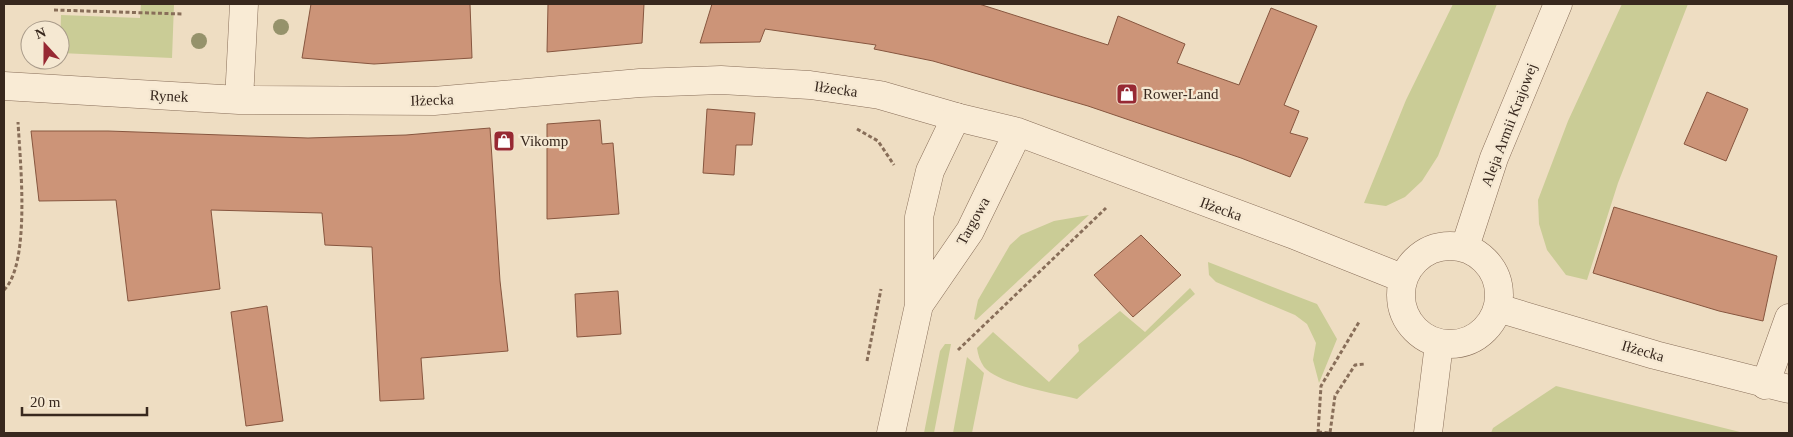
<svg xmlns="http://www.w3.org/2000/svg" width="1793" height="437" font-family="Georgia,serif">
	<rect width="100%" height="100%" fill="#eeddc2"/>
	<path fill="#cacc96" d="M141,4H174L172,58L60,53L61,15L140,18Z
		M1453,4H1497L1438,156L1422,181L1405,197L1386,206L1364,203L1406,100Z
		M1622,4H1688L1618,183L1587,280L1566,275L1547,250L1539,224L1538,200L1568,121Z
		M1089,215L976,320L974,319L978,300L1010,245L1021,235L1054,221Z
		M1208,262L1317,304L1337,339L1319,383L1313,360L1316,343L1307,324L1295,315L1216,282L1209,275Z
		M1190,288L1195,294L1077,399C1054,393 1000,385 984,367C980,361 978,355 977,348L993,332L1049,382L1079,351L1078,345L1120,311L1145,332Z
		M945,344H951L934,433H924L940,351Z
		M967,357L984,373L972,433H953Z
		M1556,386L1744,433H1491L1493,428Z"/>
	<path fill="#cc9478" stroke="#87563f" d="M311,4H470L472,58L374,64L302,58Z
		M548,4H644L642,43L547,52Z
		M712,4H979L1108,45L1118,16L1185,44L1177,63L1239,85L1271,8L1317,26L1284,105L1299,111L1290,133L1308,138L1290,177L1241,158L1088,106L933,61L874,49L876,45L765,29L760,42L700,43Z
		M1707,92L1748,109L1726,161L1684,144Z
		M707,109L755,113L752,145H736L734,175L703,173Z
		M600,120L602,144L613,143L619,214L547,219V124Z
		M490,128L500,281L508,351L421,358L424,399L380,401L372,247L325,245L322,213L211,210L220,289L128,301L116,200L39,201L31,131H108L308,138L406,135Z
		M1614,207L1777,256L1763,321L1719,311L1593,273Z
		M1141,235L1181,275L1133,317L1094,275Z
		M618,291L621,334L577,337L575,294Z
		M267,306L283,421L246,426L231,312Z"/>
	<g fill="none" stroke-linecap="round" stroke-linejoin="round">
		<g stroke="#886e59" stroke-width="29">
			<path id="pedestrian" d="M1765,385L1789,318"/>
		</g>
		<g stroke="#886e59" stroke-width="29">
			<path id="minor" d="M4,86L239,100L434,101L640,83L721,80L810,85L880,95L956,117
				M239,100L244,4"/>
		</g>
		<g stroke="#886e59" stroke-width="29">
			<path id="tertiary" d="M1401 295a49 49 0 1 1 98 0a49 49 0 1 1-98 0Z
				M1465,247L1494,158L1558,4
				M919,305L970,231L1018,132
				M1498,308L1655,355L1789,389
				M891,433L919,305V217L930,171L956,117L1018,132L1294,235L1402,278
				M1428,433L1439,344"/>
		</g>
		<path stroke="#886e59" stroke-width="3" stroke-dasharray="4 2.5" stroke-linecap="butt" d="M54,10L182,14
			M857,129L878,141L894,165
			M4,290C31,263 20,160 18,122
			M958,350L1106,208
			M867,361L881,289
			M1318,432L1330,433L1335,396L1355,365L1365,364
			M1318,433L1321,386L1359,322"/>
		<use href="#pedestrian" stroke="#f9ebd5" stroke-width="28"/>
		<use href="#minor" stroke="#f9ebd5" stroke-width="28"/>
		<use href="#tertiary" stroke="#f9ebd5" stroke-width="28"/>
	</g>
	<g fill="#95926b">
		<circle cx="281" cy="27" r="8"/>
		<circle cx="199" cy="41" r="8"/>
	</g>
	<defs>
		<g id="shop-square" transform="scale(1.125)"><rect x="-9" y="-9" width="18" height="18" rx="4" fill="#972933" stroke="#f5e8d2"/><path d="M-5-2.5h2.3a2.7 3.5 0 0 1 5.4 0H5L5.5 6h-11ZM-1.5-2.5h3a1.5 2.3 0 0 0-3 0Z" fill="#fff"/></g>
	</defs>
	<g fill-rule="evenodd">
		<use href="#shop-square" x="1127" y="94"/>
		<use href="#shop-square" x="504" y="141"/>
	</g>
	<g text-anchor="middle" stroke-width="4.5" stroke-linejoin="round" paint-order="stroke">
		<g font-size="15" fill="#38281e" stroke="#f5e8d2">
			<text transform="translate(836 89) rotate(8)" y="5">Iłżecka</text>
			<text transform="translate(169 96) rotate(3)" y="5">Rynek</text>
			<text transform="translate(432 100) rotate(-2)" y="5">Iłżecka</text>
			<text transform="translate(1509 125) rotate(-69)" y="5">Aleja Armii Krajowej</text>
			<text transform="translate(1221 209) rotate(20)" y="5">Iłżecka</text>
			<text transform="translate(973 221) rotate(-61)" y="5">Targowa</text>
			<text transform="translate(1643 351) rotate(16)" y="5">Iłżecka</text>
		</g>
		<g font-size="15" fill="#38281e" stroke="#f5e8d2" text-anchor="start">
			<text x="1143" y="99">Rower-Land</text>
			<text x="520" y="146">Vikomp</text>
		</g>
	</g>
	<rect width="1793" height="437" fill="none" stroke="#38281e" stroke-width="10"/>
	<g transform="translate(45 45) rotate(339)"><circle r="24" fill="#f5e8d2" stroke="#a99b8a"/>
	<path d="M0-4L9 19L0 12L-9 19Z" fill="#972933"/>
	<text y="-8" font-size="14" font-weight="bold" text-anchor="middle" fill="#38281e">N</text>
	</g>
	<path d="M22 407v8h125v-8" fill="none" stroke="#38281e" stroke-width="2.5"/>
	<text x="30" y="407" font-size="15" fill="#38281e" stroke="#f5e8d2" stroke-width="4" paint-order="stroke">20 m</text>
</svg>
